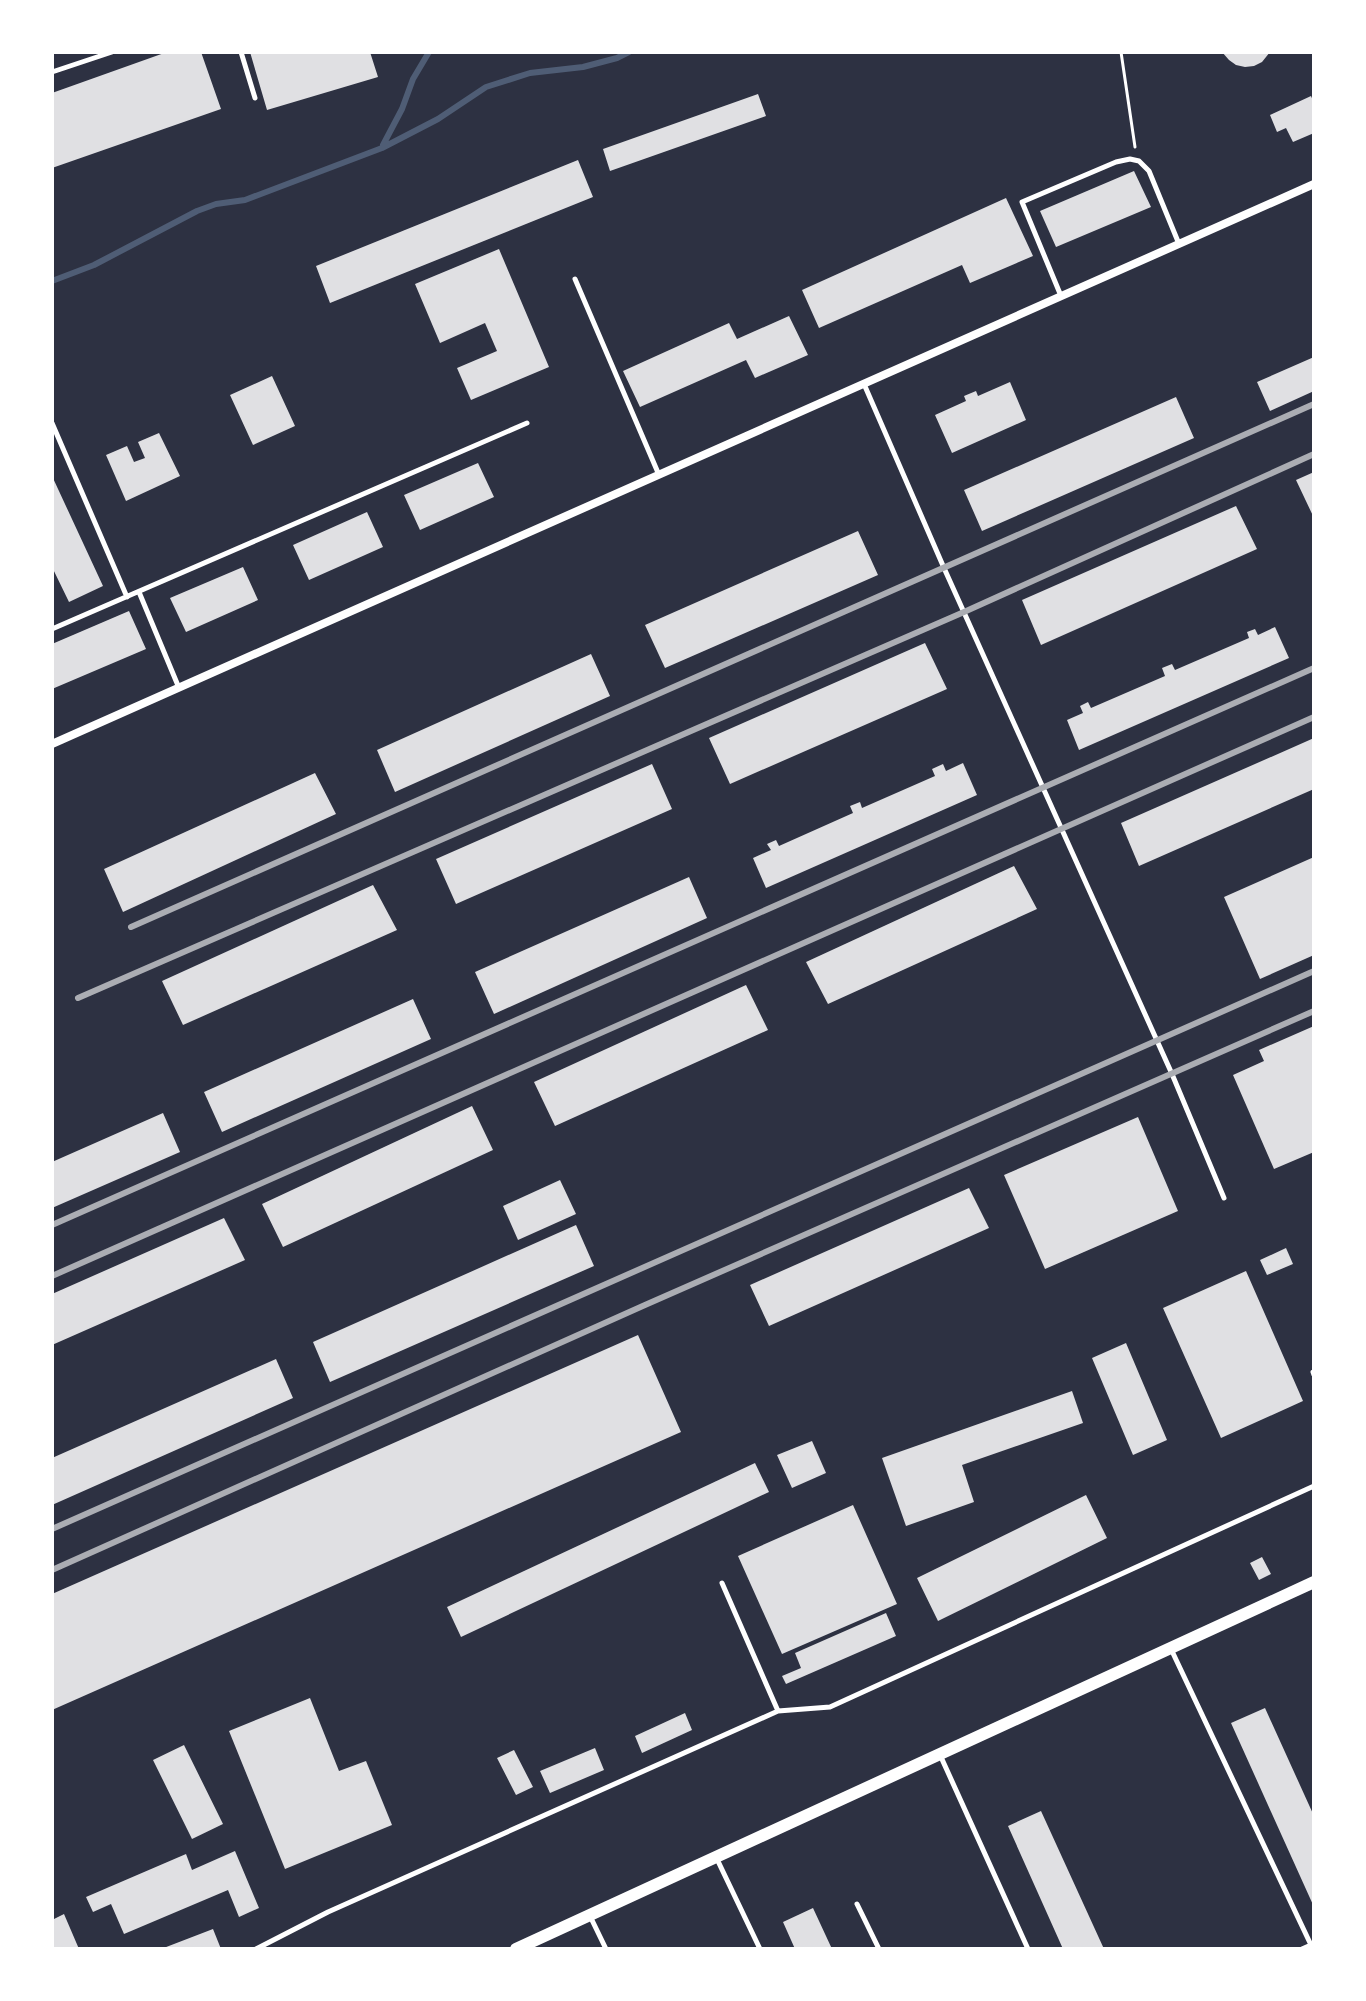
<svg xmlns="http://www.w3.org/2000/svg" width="1366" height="2001" font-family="Commissioner,sans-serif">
	<rect width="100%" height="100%" fill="#2d3142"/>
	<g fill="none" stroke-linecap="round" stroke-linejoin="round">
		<path stroke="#4f5d75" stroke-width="6" d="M383,145L402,109L413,79L429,52
			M52,281L94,265L197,211L216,204L245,200L382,148L438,119L486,87L530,73L583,67L617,58L629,52"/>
	</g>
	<path fill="#e0e0e3" d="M167,52H201L221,109L52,168V93Z
		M250,52H370L378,77L267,110Z
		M1222,52H1270L1262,62L1254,66L1245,67L1236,65L1229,60Z
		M758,94L766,116L610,171L603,149Z
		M1311,96L1314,103V133L1293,142L1286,128L1277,132L1270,115Z
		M578,160L593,197L330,303L316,266Z
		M1134,171L1151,207L1056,247L1040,211Z
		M1006,198L1033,256L970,283L962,265L819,328L802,290Z
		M499,249L549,367L471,400L457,368L497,351L485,323L440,343L415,284Z
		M789,316L808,355L755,378L746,360L640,407L623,371L729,323L737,339Z
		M1314,357V391L1270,411L1257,382Z
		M272,376L295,426L253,445L230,395Z
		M1010,382L1026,420L952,453L935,415L966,401L964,396L976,391L978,396Z
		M1176,397L1194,438L982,531L964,490Z
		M159,433L180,476L126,501L106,455L127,446L134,462L145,458L138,442Z
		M478,463L494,497L420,530L404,495Z
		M1314,472V518L1296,480Z
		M52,476L103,586L69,602L52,567Z
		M1236,506L1257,549L1041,645L1022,600Z
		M367,512L383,547L309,580L293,545Z
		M858,531L878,575L665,668L645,625Z
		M243,567L258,600L186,632L170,598Z
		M129,611L146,649L52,689V644Z
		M1275,627L1289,658L1079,750L1067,720L1083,713L1080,706L1088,702L1091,708L1165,676L1162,668L1172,664L1175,670L1249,638L1247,632L1255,629L1258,635Z
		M925,643L947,689L730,784L709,738Z
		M591,654L610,696L395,792L377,750Z
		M1314,738V789L1139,866L1121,823Z
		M963,763L977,795L766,888L753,858L771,850L767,844L776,840L779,846L853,813L850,806L860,802L862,808L935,776L932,769L943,764L946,771Z
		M652,764L672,809L456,904L436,859Z
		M315,773L336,814L123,912L104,869Z
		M1314,857V955L1260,979L1224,897Z
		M1014,866L1037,909L828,1004L806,962Z
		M689,877L707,918L494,1014L475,972Z
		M373,885L397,930L183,1025L162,981Z
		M746,985L768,1030L555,1126L534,1082Z
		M413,999L431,1039L222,1132L204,1092Z
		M1314,1026V1152L1274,1169L1233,1075L1264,1061L1259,1050Z
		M472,1106L493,1150L283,1247L262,1204Z
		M163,1113L180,1152L52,1208V1162Z
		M1138,1117L1178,1211L1045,1269L1004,1175Z
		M560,1180L576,1214L518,1240L503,1206Z
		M969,1188L989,1228L769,1326L750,1285Z
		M224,1218L245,1260L52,1345V1294Z
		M576,1225L594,1266L330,1382L313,1342Z
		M1286,1248L1293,1264L1267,1275L1260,1260Z
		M1246,1271L1303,1401L1221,1438L1163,1308Z
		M638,1335L681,1432L52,1710V1594Z
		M1126,1343L1167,1440L1133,1455L1092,1358Z
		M276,1359L293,1398L52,1505V1458Z
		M1072,1391L1083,1423L962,1465L974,1502L906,1526L882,1458Z
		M812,1441L826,1473L792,1488L777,1455Z
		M755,1463L769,1492L461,1637L447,1607Z
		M1086,1495L1107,1538L938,1621L917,1578Z
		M853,1505L897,1604L782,1654L738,1556Z
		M1262,1557L1271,1574L1259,1580L1250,1563Z
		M886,1613L896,1636L786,1684L782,1676L801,1668L795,1653Z
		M310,1698L339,1771L366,1761L392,1825L285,1869L229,1731Z
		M1265,1708L1314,1816V1907L1231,1723Z
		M685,1713L692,1730L642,1753L635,1736Z
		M184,1745L223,1824L192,1839L153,1760Z
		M595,1748L604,1770L550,1793L540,1771Z
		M514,1750L533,1787L516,1795L497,1758Z
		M1041,1811L1104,1949H1063L1008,1826Z
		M235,1851L259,1908L239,1917L228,1890L124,1934L111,1904L93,1912L86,1897L186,1854L192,1870Z
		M813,1908L832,1949H795L783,1922Z
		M64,1914L79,1949H52V1920Z
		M213,1929L221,1949H161Z"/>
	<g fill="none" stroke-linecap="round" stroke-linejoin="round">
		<path stroke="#fff" stroke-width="3" d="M1121,52L1135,147"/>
		<path stroke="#fff" stroke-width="5" d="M241,52L255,98
			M52,72L112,52
			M575,279L659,475
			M1061,296L1022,202L1116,162L1130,159L1139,161L1149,171L1179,244
			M864,384L944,568L1172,1074L1224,1198
			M52,423L127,597
			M139,592L179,688
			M52,629L527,423
			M1313,1372L1314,1375
			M722,1583L778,1711
			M1171,1649L1311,1945L1302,1949
			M941,1757L1028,1949
			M716,1857L760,1949
			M857,1904L879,1949
			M590,1916L606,1949
			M256,1949L328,1912L778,1711L830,1707L1314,1486"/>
		<path stroke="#fff" stroke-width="8" d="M52,744L1314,184"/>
		<path stroke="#fff" stroke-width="12" d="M516,1949L1314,1582"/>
		<path stroke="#abadb3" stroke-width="6" d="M131,927L1314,404
			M78,998L964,612L1314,454
			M52,1225L1314,668
			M52,1276L1314,717
			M52,1529L1314,971
			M52,1570L645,1305L1314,1011"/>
	</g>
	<rect width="1366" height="2001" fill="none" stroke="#ffffff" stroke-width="108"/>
</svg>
